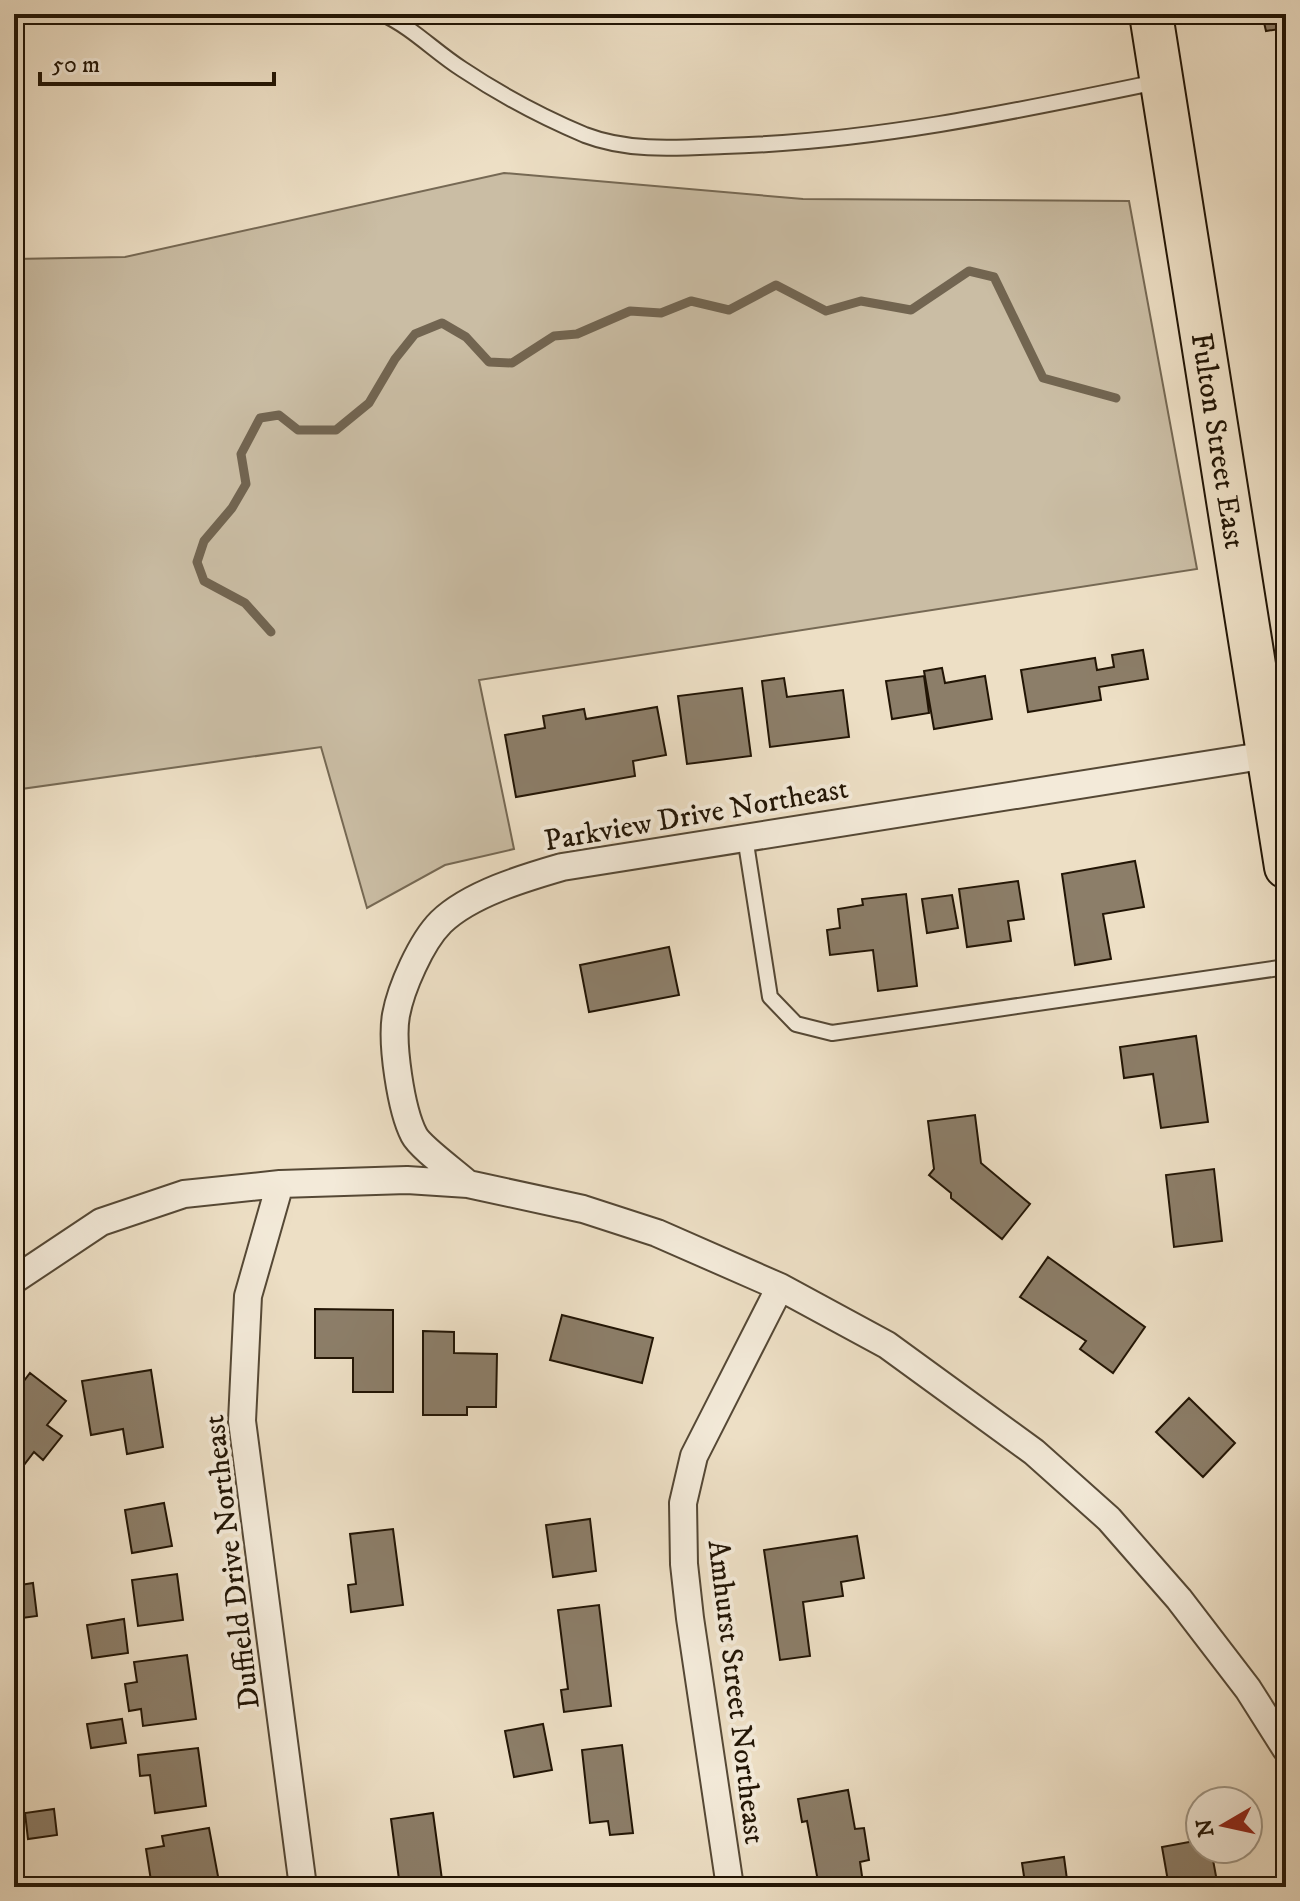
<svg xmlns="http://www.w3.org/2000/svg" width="1300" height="1901" font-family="'IM FELL DW Pica',serif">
	<rect width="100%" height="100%" fill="#eddfc5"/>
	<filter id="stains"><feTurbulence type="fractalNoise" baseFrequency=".0025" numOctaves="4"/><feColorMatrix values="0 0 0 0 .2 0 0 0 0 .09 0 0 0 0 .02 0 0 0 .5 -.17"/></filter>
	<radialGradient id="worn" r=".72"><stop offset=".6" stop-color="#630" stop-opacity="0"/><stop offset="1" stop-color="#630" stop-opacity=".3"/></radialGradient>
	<path fill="#cabda4" stroke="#766954" stroke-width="2" d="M504,173L803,199L1129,201L1197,569L479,680L514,849L445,865L367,908L321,747L14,790V259L125,257Z"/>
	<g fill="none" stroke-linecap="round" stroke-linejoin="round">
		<path stroke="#726551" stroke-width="9" d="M271,632L245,603L204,581L197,562L204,541L232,508L246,484L241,454L260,418L279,415L298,430H336L369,403L395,359L415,334L442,323L466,337L489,362L512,363L554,336L577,334L630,311L661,313L691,301L729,310L776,285L826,311L861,301L911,310L969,271L994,277L1043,378L1116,398"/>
	</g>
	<path fill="#8c7e69" stroke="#221505" stroke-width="2" d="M1262,14H1286V28L1266,31Z
		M1143,650L1148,679L1099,687L1101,700L1028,712L1021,670L1095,658L1097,670L1114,667L1112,655Z
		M942,668L945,683L985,676L992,719L934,729L924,671Z
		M924,676L929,713L892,719L886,681Z
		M784,678L787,697L843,690L849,737L770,747L762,681Z
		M742,688L751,756L687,764L678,696Z
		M657,707L666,755L633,761L635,776L516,797L505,735L545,728L543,716L584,709L586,719Z
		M1135,861L1144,907L1103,914L1111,959L1075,965L1062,874Z
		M1018,881L1024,919L1008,921L1011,941L967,947L959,889Z
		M906,894L917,986L878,991L873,950L830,955L827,930L840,928L838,909L863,905L862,899Z
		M952,895L958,928L927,933L922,899Z
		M669,947L679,995L589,1012L580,965Z
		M1196,1036L1208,1122L1161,1128L1153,1074L1124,1078L1120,1047Z
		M975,1115L981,1163L1030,1204L1002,1239L951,1198V1193L929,1175L934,1169L928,1121Z
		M1214,1169L1222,1241L1174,1247L1166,1175Z
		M1048,1257L1145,1327L1113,1373L1080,1349L1086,1341L1020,1297Z
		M315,1309L393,1310V1392H353V1358H315Z
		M562,1315L653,1338L642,1383L550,1360Z
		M423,1331L454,1332V1353L497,1354L496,1407H467V1415H423Z
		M151,1370L163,1447L127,1454L123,1429L91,1435L82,1381Z
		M30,1373L66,1401L47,1425L62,1436L43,1460L34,1452L14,1478V1394Z
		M1189,1398L1235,1443L1203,1477L1156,1432Z
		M164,1503L172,1546L132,1553L125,1510Z
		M590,1519L596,1571L553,1577L546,1525Z
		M393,1529L403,1605L351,1612L348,1585L356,1584L350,1534Z
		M857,1536L864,1578L841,1582L843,1596L803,1602L810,1656L780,1660L764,1550Z
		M177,1574L183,1620L138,1626L132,1580Z
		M33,1583L37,1616L14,1619V1586Z
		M599,1605L611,1706L564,1712L561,1690L568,1689L558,1610Z
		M124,1619L128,1653L92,1658L87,1625Z
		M187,1655L196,1719L143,1726L141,1709L129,1711L125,1684L137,1682L134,1662Z
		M122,1719L126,1743L91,1748L87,1724Z
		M543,1724L552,1770L514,1777L505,1731Z
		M622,1745L633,1833L610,1835L608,1821L590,1823L582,1750Z
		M198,1748L206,1806L155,1813L150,1775L140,1776L138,1755Z
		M848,1790L855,1829L864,1828L869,1860L860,1862L863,1883L819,1887L807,1821L802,1822L798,1799Z
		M54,1809L57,1835L28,1839L25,1813Z
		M433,1813L443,1887H400L391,1819Z
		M209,1828L220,1887H152L146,1849L164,1846L162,1836Z
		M1200,1840V1849H1211L1218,1887H1169L1162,1847Z
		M1064,1857L1068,1887H1001L1025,1883L1022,1863Z"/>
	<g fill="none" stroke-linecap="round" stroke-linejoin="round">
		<g stroke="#554835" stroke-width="18">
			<path id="lane" d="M383,14C413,28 434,51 462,69C501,95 542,117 585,135C629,152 678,148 724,146C870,142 1013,112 1157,82
				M745,837L770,997L796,1024L832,1033L1286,967"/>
		</g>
		<g stroke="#554835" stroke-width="30">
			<path id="street" d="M280,1184L248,1296L242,1421L303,1887
				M468,1184C456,1173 420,1147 414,1135C401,1110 391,1043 396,1015C401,988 421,942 441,922C470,894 524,878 562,867L1268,755
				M14,1280L101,1222L184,1194L280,1184L407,1180L468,1184L583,1209L657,1233L780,1287L887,1345L1034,1452L1109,1519L1179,1599L1248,1689L1286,1749
				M730,1887L690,1618L684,1564L683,1503L694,1456L780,1287"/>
		</g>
		<g stroke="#221505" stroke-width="46">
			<g id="primary">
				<path id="s1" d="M1151,14L1286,867"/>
			</g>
		</g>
		<use href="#lane" stroke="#f3ead9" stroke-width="14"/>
		<use href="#street" stroke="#f3ead9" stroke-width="26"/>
		<use href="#primary" stroke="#eddfc5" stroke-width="42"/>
	</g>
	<g text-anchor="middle" stroke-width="8" stroke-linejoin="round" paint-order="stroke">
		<g font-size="30" fill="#221505" stroke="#f3ead9">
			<text dy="10" stroke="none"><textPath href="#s1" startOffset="432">Fulton Street East</textPath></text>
			<text transform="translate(696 814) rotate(-10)" y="10">Parkview Drive Northeast</text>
			<text transform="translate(231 1562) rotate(-97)" y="10">Duffield Drive Northeast</text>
			<text transform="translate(737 1692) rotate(83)" y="10">Amhurst Street Northeast</text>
		</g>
	</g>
	<rect width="1300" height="1901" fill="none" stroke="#eddfc5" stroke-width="48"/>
	<rect x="16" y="16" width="1268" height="1869" fill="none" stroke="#221505" stroke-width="4"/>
	<rect x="24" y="24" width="1252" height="1853" fill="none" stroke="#221505" stroke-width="2"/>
	<g transform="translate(1224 1825) rotate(261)"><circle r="38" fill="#f3ead9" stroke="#9f9584" stroke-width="2"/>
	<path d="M0-6L14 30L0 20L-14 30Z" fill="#8f2418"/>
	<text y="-12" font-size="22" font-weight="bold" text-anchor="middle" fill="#221505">N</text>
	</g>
	<path d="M40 72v12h234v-12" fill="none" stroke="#221505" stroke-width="4"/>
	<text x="52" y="72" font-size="24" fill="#221505" stroke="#f3ead9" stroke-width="6" paint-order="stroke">50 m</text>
	<rect width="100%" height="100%" filter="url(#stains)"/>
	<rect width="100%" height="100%" fill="url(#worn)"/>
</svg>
